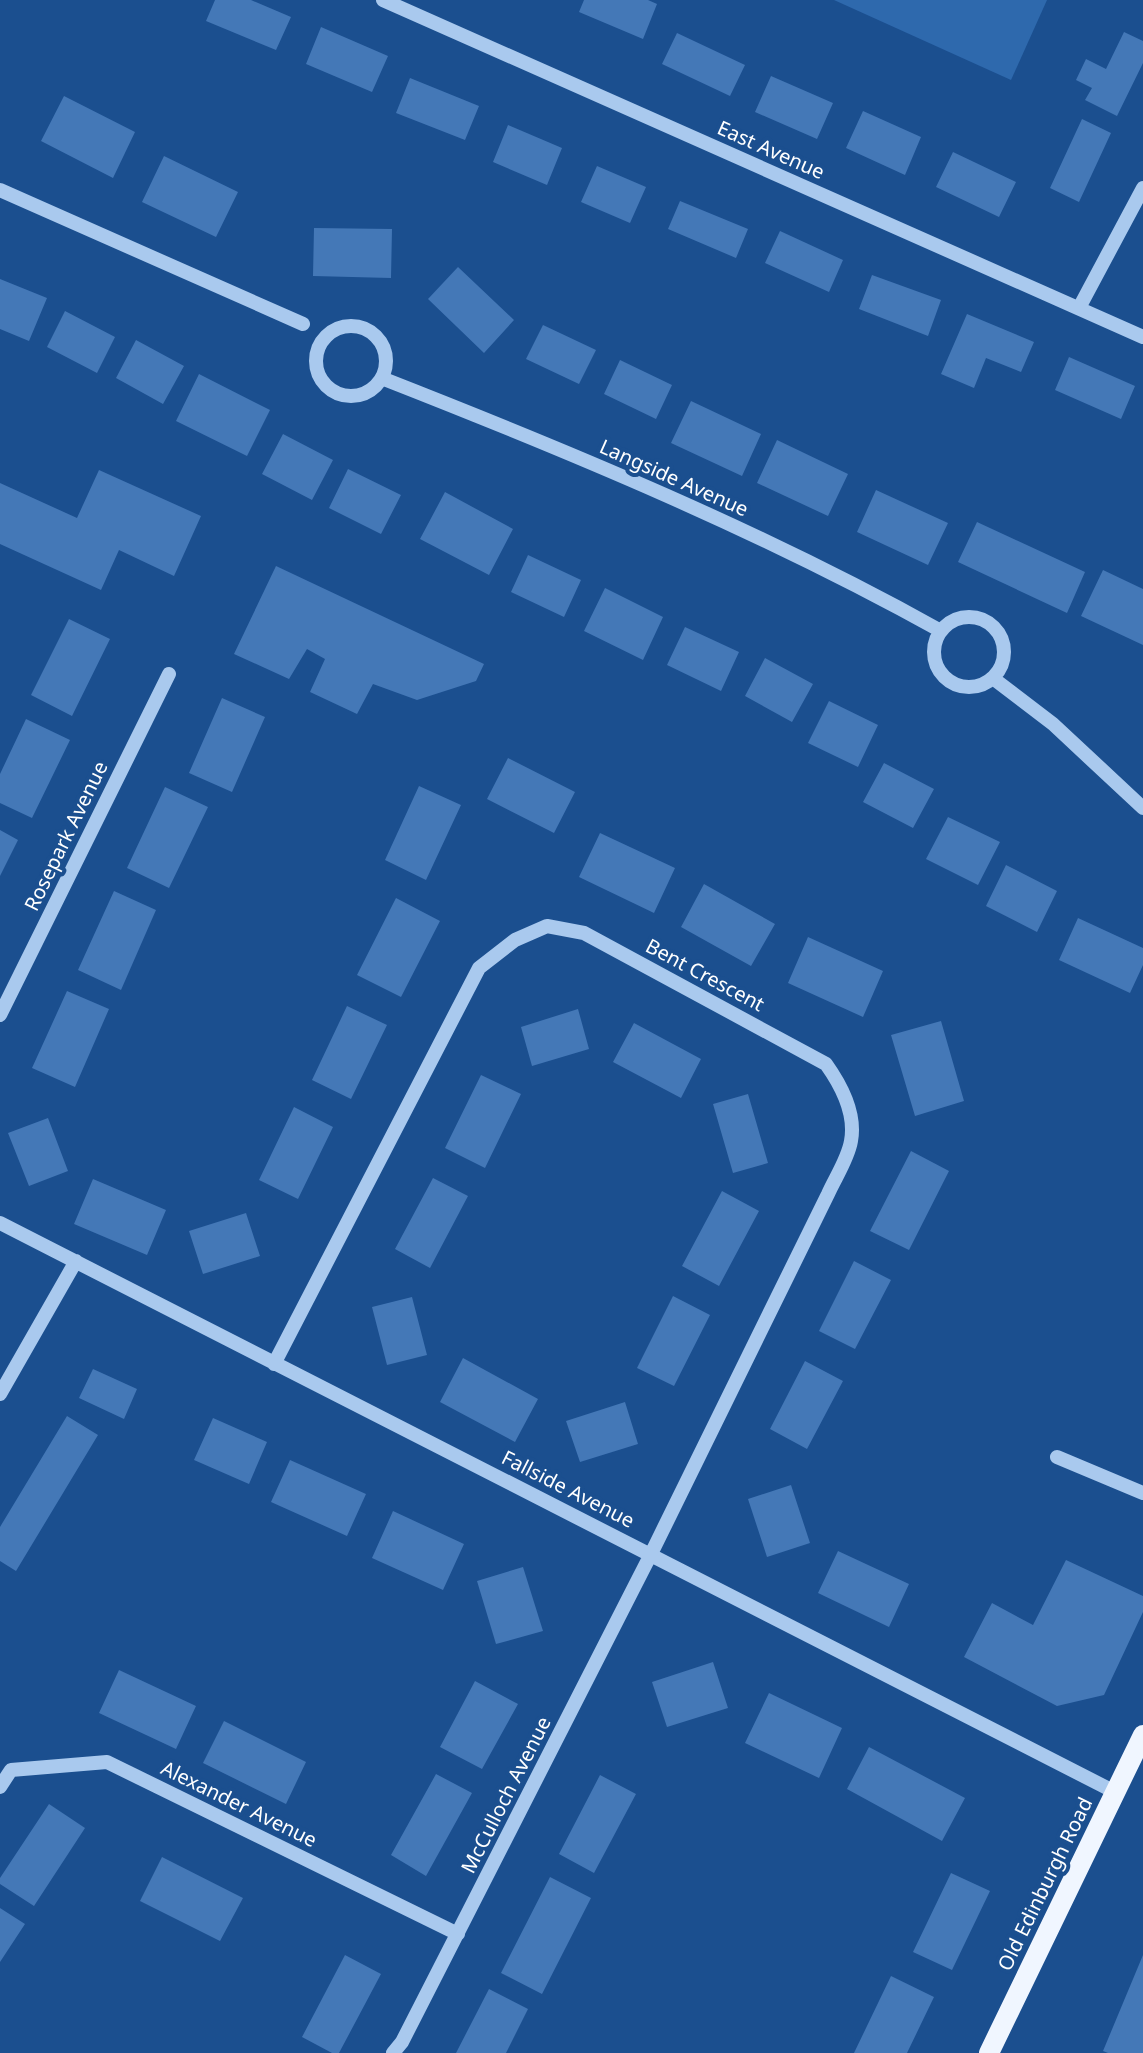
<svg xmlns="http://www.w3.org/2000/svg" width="1143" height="2053" font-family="'Noto Sans',sans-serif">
	<rect width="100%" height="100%" fill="#1b4f8f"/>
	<path fill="#2e69ad" d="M834,0H1047L1011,80Z"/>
	<path fill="#4478b7" d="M215,0H251L291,17L276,50L206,21Z
		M584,0H648L657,4L643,39L579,12Z
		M321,27L388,56L372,92L306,64Z
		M1124,32L1143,41V63L1117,116L1085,100L1092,88L1076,80L1086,59L1106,69Z
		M677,33L745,65L730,96L662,64Z
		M771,76L833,103L817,139L755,112Z
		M410,78L479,106L465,140L396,113Z
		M64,96L135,132L113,178L41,141Z
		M863,111L921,137L905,175L846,148Z
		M1082,119L1111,133L1079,202L1050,188Z
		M508,125L562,148L547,185L493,162Z
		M953,152L1016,182L999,217L936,187Z
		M164,156L238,192L216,237L142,202Z
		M597,166L646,187L630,223L581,202Z
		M680,201L748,229L736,258L668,229Z
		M314,228L392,229L391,278L313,276Z
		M780,231L843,260L829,292L765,263Z
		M458,267L514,320L484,353L428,299Z
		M872,275L941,300L928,336L859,309Z
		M0,279L47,298L29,341L0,329Z
		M65,311L115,337L97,373L47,347Z
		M967,314L1034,342L1021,372L986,358L974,388L941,374Z
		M543,325L596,350L579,384L526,359Z
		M136,340L184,366L163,404L116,378Z
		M1069,357L1135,386L1121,419L1055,390Z
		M620,360L672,385L656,419L604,394Z
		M199,374L270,410L247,456L176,421Z
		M691,401L761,434L742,476L671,443Z
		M283,434L333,460L312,500L262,474Z
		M777,440L848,474L828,516L757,483Z
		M348,469L401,495L381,534L329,508Z
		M99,470L201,516L174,576L119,550L101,590L0,544V483L77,518Z
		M876,490L948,523L928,565L857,532Z
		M445,492L513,529L489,575L420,539Z
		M977,522L1085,572L1067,613L958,562Z
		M528,555L581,580L564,617L511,592Z
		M276,566L484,664L476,681L417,700L373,684L357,714L310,692L325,659L307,649L289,679L234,654Z
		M1103,570L1143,589V645L1081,616Z
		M605,588L663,617L643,660L584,631Z
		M69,619L110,639L72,716L31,695Z
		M685,627L739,652L721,691L667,665Z
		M765,658L813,684L792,722L745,696Z
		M222,698L265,717L232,792L189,773Z
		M829,701L878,725L858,767L808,743Z
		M26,719L70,740L32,818L0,803V774Z
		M508,758L575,792L554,833L487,799Z
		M884,763L934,789L913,828L863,802Z
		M419,786L461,805L426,880L385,860Z
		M165,787L208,807L169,888L127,868Z
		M948,817L1000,842L978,885L926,859Z
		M0,830L18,840L0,876Z
		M600,833L675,868L654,913L579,877Z
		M1006,865L1057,891L1037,932L986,906Z
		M704,884L775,924L751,966L681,927Z
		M114,891L156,910L121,990L78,970Z
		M396,898L440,921L401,997L357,975Z
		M1078,918L1143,948V965L1130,993L1059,960Z
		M808,937L883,971L863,1017L788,983Z
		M67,991L109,1009L75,1087L32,1068Z
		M347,1006L387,1025L351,1099L312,1080Z
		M578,1009L589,1049L532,1066L521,1027Z
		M941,1021L964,1101L915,1116L891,1035Z
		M634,1023L701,1059L681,1098L613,1062Z
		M481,1075L521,1094L485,1168L445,1148Z
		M748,1094L768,1163L733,1173L713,1104Z
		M294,1107L333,1127L298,1199L259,1180Z
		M48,1118L68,1171L29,1186L8,1133Z
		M911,1151L949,1171L909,1250L870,1231Z
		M433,1178L468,1196L430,1268L395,1249Z
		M93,1179L166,1210L147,1255L74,1224Z
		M722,1191L759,1211L719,1286L682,1266Z
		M246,1213L260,1256L203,1274L189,1231Z
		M854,1261L891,1280L855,1349L819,1331Z
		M673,1296L710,1315L674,1386L637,1368Z
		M412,1297L427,1355L387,1365L372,1307Z
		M463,1358L538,1399L515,1442L440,1402Z
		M805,1361L843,1381L807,1449L770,1429Z
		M93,1369L137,1389L124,1419L79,1398Z
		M625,1402L638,1444L580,1462L566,1421Z
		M67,1416L98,1435L16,1571L0,1561V1527Z
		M213,1418L267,1442L249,1484L194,1460Z
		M290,1460L366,1494L347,1536L271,1502Z
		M791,1485L810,1543L767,1557L748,1499Z
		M393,1511L464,1544L443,1590L372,1558Z
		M838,1551L909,1584L889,1627L818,1593Z
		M1066,1560L1143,1596V1612L1104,1695L1057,1706L964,1657L992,1603L1033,1625Z
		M523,1567L543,1631L496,1644L477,1581Z
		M713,1662L728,1708L667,1727L652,1682Z
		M119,1670L196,1706L176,1749L99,1713Z
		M475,1681L518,1704L482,1769L440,1747Z
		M769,1693L842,1728L819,1778L745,1743Z
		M224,1721L306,1762L286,1804L203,1763Z
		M869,1747L965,1798L942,1841L847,1789Z
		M436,1774L472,1793L426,1876L391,1855Z
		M600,1775L636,1794L594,1873L559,1854Z
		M49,1804L85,1828L34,1906L0,1884V1878Z
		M162,1857L243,1898L220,1941L140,1901Z
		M951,1873L990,1891L952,1970L913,1952Z
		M550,1877L591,1898L542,1994L501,1973Z
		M0,1908L25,1924L0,1962Z
		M345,1955L381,1974L339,2053H332L302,2037Z
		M1143,1955V2053H1108L1103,2051Z
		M891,1976L934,1997L907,2053H854Z
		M489,1989L528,2009L506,2053H456Z"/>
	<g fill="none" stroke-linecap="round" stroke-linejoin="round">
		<path stroke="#a9c9ee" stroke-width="14" d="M383,0L1143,337
			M0,190L303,324
			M1079,308L1143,188
			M316 361a35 35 0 1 1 70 0a35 35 0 1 1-70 0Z
			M384,379C573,453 763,532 941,631
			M934 652a35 35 0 1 1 70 0a35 35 0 1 1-70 0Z
			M994,679L1053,724L1143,808
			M0,1015L169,674
			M0,1223L1117,1793
			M274,1364L479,968L515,940L547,926L584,933L826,1064C841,1085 856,1114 851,1141C848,1159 835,1178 828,1194L651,1554L402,2042L393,2053
			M0,1394L76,1261
			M1057,1457L1143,1493
			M0,1787L11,1770L107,1762L458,1934"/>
		<path stroke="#f0f6ff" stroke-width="20" d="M989,2053L1143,1735"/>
	</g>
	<g text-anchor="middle" stroke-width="8" stroke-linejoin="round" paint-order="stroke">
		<g font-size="20" fill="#fff" stroke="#1b4f8f">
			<text transform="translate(771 150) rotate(24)" y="7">East Avenue</text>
			<text transform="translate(674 478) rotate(24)" y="7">Langside Avenue</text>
			<text transform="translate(66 836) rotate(-64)" y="7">Rosepark Avenue</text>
			<text transform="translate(705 975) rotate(28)" y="7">Bent Crescent</text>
			<text transform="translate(568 1489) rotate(27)" y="7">Fallside Avenue</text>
			<text transform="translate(506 1795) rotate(-63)" y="7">McCulloch Avenue</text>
			<text transform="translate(239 1804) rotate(26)" y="7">Alexander Avenue</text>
			<text transform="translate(1045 1884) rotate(-64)" y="7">Old Edinburgh Road</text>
		</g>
	</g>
</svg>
